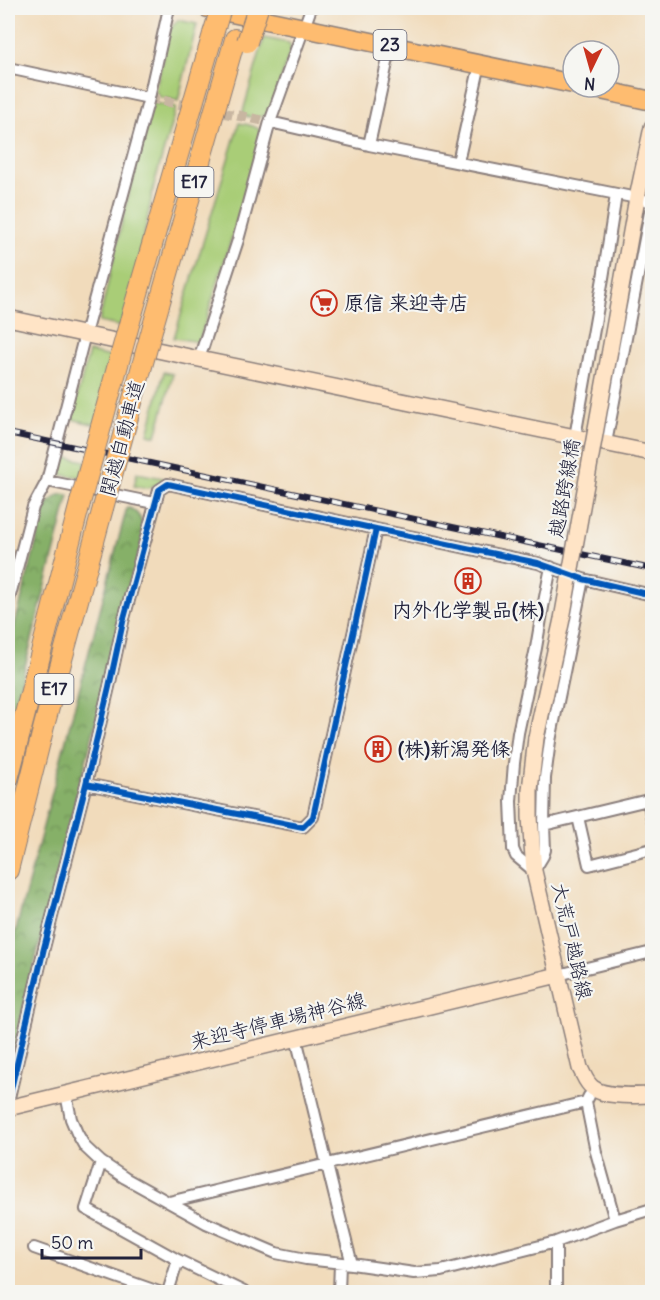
<svg xmlns="http://www.w3.org/2000/svg" width="660" height="1300" font-family="Delius,'Klee One',sans-serif">
	<defs>
		<pattern id="forest-crowns" width="20" height="18" patternUnits="userSpaceOnUse" patternTransform="scale(1.5)"><rect width="20" height="18" fill="#86b068"/><path d="M2 6a3 3 0 1 1 6 0M12 15a3 3 0 1 1 6 0" fill="none" stroke="#6d8f57"/></pattern>
	</defs>
	<rect width="100%" height="100%" fill="#f6f6f2"/>
	<filter id="ink" filterUnits="userSpaceOnUse"><feTurbulence type="fractalNoise" baseFrequency=".0167" numOctaves="2"/><feDisplacementMap in="SourceGraphic" scale="12" xChannelSelector="R" yChannelSelector="G"/><feConvolveMatrix kernelMatrix="1 2 1 2 8 2 1 2 1" color-interpolation-filters="sRGB"/></filter>
	<filter id="wash" filterUnits="userSpaceOnUse"><feTurbulence type="fractalNoise" baseFrequency=".008" numOctaves="4" result="noise"/><feDisplacementMap in="SourceGraphic" scale="24" xChannelSelector="R" yChannelSelector="G"/><feGaussianBlur stdDeviation="1.35" result="paint"/><feColorMatrix in="noise" values="0 0 0 0 0 0 0 0 0 0 0 0 0 0 0 0 0 1.4 0 .05"/><feComposite in="paint" operator="in"/></filter>
	<g filter="url(#wash)">
		<rect width="100%" height="100%" fill="#f1dbbb"/>
		<path fill="#a9cd77" stroke="#667859" stroke-width="1.5" d="M178,20L197,24L178,101L160,97L155,91L169,30Z
			M264,38L289,43L291,48L271,112C258,119 256,119 242,115Z
			M154,103L176,107L154,185L133,291L123,327L99,322L127,200L150,110Z
			M239,123C249,125 259,126 264,135L199,342L174,338Z
			M89,352L115,358L97,425L71,419Z
			M164,372L173,374L156,436L148,434Z
			M60,456L86,461L82,477L62,475L58,470Z
			M137,473L163,478V482L148,488L134,486Z"/>
		<path fill="url(#forest-crowns)" stroke="#546952" stroke-width="1.5" d="M63,494L69,495L8,733V651L46,505L57,496Z
			M127,507C139,511 143,521 144,533L28,989L8,1076V960Z"/>
	</g>
	<g filter="url(#ink)">
		<g fill="none" stroke-linecap="round" stroke-linejoin="round">
			<path stroke="#c8b6a1" stroke-width="10" stroke-dasharray="10 5" stroke-linecap="butt" d="M149,98L270,122"/>
			<g stroke="#8a7e7b" stroke-width="14">
				<path id="street" d="M8,68L149,98
					M270,122L369,145L637,198L652,202
					M369,145L391,45
					M458,162L480,64
					M199,359L238,240L270,122L311,8
					M575,437L603,278L616,195
					M606,443L652,202
					M47,481L154,503
					M551,567L543,607L536,648L518,733L514,763L511,801L513,849L516,856L534,871L543,856L545,850L544,825L545,778L550,741L583,579
					M8,603L33,507L47,481L85,334L149,98L169,8
					M86,784L303,827L313,817L376,529L538,563L583,579L652,595
					M578,817L589,865L652,849
					M544,825L648,800L652,819
					M558,975L652,952
					M296,1038C315,1113 332,1189 352,1264
					M66,1094L71,1119L77,1133L85,1147L101,1162L125,1178L206,1223L276,1253L306,1259L352,1264L414,1273L441,1271L556,1242L615,1220L652,1209
					M589,1096L586,1102L596,1152L615,1220
					M8,1102L44,948L86,784L109,687L123,622L159,490L168,484L376,529
					M101,1162L86,1209L178,1260L168,1292
					M169,1202L586,1102
					M556,1242V1292
					M34,1248L159,1292
					M178,1260L244,1292
					M339,1292L340,1263"/>
			</g>
			<g stroke="#8a7e7b" stroke-width="18">
				<path id="secondary" d="M8,318L199,359L652,453
					M610,350L637,198L652,127
					M536,738L530,790V817L534,871L580,1068C584,1075 586,1083 593,1088C606,1098 637,1095 652,1095
					M8,1108L558,975"/>
			</g>
			<g stroke="#8a7e7b" stroke-width="21">
				<path id="primary" d="M208,8L573,84
					M587,87L652,101"/>
			</g>
			<g stroke="#8a7e7b" stroke-width="22">
				<path id="highway" d="M130,321L213,34
					M153,326L235,39
					M8,779L80,503
					M8,870L44,726L103,508"/>
			</g>
			<use href="#street" stroke="#fff" stroke-width="10"/>
			<use href="#secondary" stroke="#ffe4c6" stroke-width="15"/>
			<use href="#primary" stroke="#febc70" stroke-width="18"/>
			<use href="#highway" stroke="#febc70" stroke-width="20"/>
			<g stroke="#22223b" stroke-width="6">
				<path id="rail" d="M8,433L652,569"/>
			</g>
			<use href="#rail" stroke="#f6f6f2" stroke-width="4" stroke-dasharray="11" stroke-linecap="butt"/>
			<g stroke="#8a7e7b" stroke-width="18" stroke-linecap="butt">
				<path id="secondary-bridge" d="M536,738L562,619L610,350"/>
			</g>
			<g stroke="#8a7e7b" stroke-width="22" stroke-linecap="butt">
				<path id="highway-bridge" d="M213,34L221,8
					M247,42L258,8
					M80,503L130,321
					M103,508L153,326"/>
			</g>
			<use href="#secondary-bridge" stroke="#ffe4c6" stroke-width="15"/>
			<use href="#highway-bridge" stroke="#febc70" stroke-width="20"/>
			<g stroke="#f6f6f2" stroke-width="10">
				<path id="cycleway" d="M86,784L303,827L313,817L376,529L538,563L583,579L652,595
					M8,1102L44,948L86,784L109,687L123,622L159,490L168,484L376,529"/>
			</g>
			<use href="#cycleway" stroke="#0057b8" stroke-width="6"/>
		</g>
	</g>
	<defs>
		<g id="supermarket-ring" transform="scale(1.35)"><circle r="9.5" fill="#f6f6f2" stroke="#c8321e" stroke-width="1.5"/><path d="M-6-5.5h2.5l.6 2H6L4.5 2H-2.5L-4.4-4H-6ZM-1.5 3.2a1.3 1.3 0 1 0 .1 0ZM3 3.2a1.3 1.3 0 1 0 .1 0Z" fill="#c8321e"/></g>
		<g id="building-ring" transform="scale(1.35)"><circle r="9.5" fill="#f6f6f2" stroke="#c8321e" stroke-width="1.5"/><path d="M-4-6H4V6H1V3H-1V6H-4ZM-2.5-4.3h1.7v1.8h-1.7ZM.8-4.3h1.7v1.8H.8ZM-2.5-1h1.7V.8h-1.7ZM.8-1h1.7V.8H.8Z" fill="#c8321e"/></g>
	</defs>
	<g fill-rule="evenodd">
		<use href="#supermarket-ring" x="324" y="303"/>
		<use href="#building-ring" x="468" y="581"/>
		<use href="#building-ring" x="378" y="749"/>
	</g>
	<g text-anchor="middle" stroke-width="4.5" stroke-linejoin="round" paint-order="stroke">
		<g fill="#f6f6f2" stroke="#626272" stroke-width="1.5">
			<rect x="373.5" y="30" width="33" height="30" rx="4.5"/>
			<rect x="174.5" y="167" width="39" height="30" rx="4.5"/>
			<rect x="34.5" y="674" width="39" height="30" rx="4.5"/>
		</g>
		<g font-size="18" font-weight="bold" fill="#22223b">
			<text x="390" y="51">23</text>
			<text x="194" y="188">E17</text>
			<text x="54" y="695">E17</text>
		</g>
		<g font-size="20" font-weight="bold" fill="#22223b" stroke="#f6f6f2" text-anchor="start">
			<text x="344" y="310">原信 来迎寺店</text>
			<text x="468" y="617" text-anchor="middle">内外化学製品(株)</text>
			<text x="398" y="756">(株)新潟発條</text>
		</g>
		<g font-size="20" fill="#22223b" stroke="#f6f6f2">
			<text transform="translate(122 438) rotate(-75)" y="7">関越自動車道</text>
			<text transform="translate(564 488) rotate(-80)" y="7">越路跨線橋</text>
			<text transform="translate(572 941) rotate(77)" y="7">大荒戸越路線</text>
			<text transform="translate(278 1021) rotate(-14)" y="7">来迎寺停車場神谷線</text>
		</g>
	</g>
	<rect width="660" height="1300" fill="none" stroke="#f6f6f2" stroke-width="30"/>
	<g transform="translate(591 69) rotate(185)"><circle r="28" fill="#f6f6f2" stroke="#a1a1a9" stroke-width="1.5"/>
	<path d="M0-4.5L10 22L0 15L-10 22Z" fill="#c8321e"/>
	<text y="-9" font-size="16" font-weight="bold" text-anchor="middle" fill="#22223b">N</text>
	</g>
	<path d="M42 1249v9h99v-9" fill="none" stroke="#22223b" stroke-width="3"/>
	<text x="51" y="1249" font-size="18" fill="#22223b" stroke="#f6f6f2" stroke-width="4.5" paint-order="stroke">50 m</text>
</svg>
